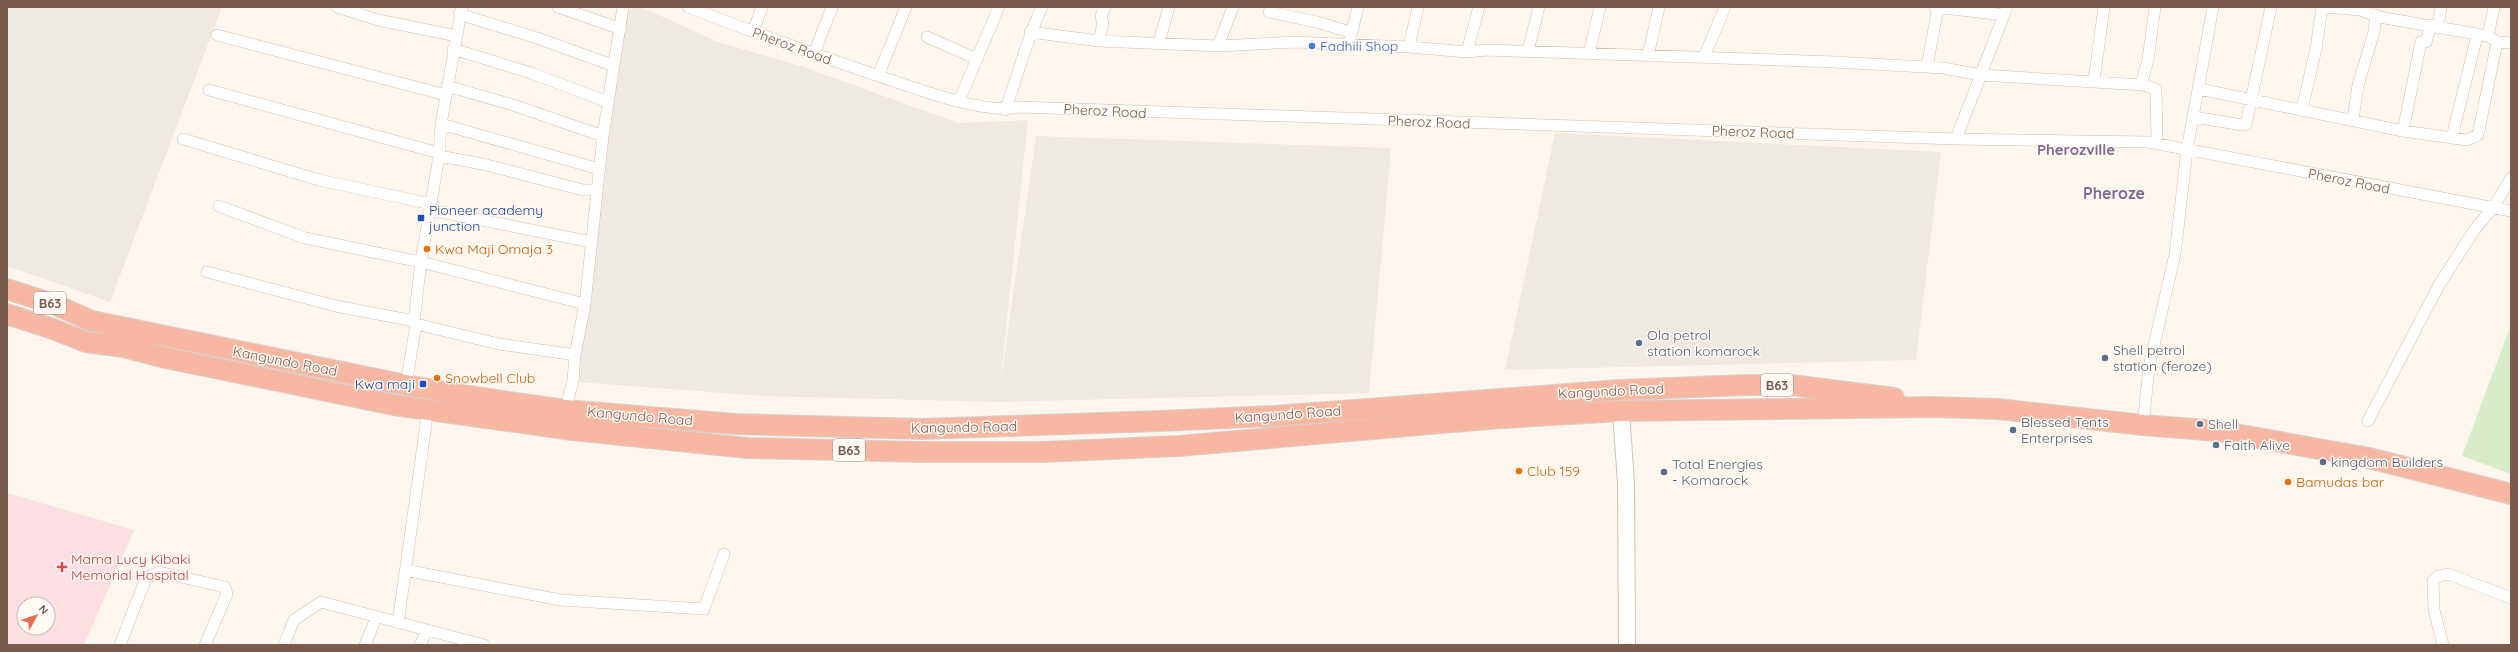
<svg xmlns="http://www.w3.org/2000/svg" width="2518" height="652" font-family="Quicksand,sans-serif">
	<rect width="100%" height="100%" fill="#fdf6ec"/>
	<path fill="#efe9e4" d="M7,7H222L110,302L7,266Z
		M641,7L718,42L804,67L958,123L1028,120L1000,385L1036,136L1391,148L1369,393L998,402L763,396L577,382L626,10Z
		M1555,133L1941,152L1916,360L1505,370Z"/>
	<path fill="#fbdfe3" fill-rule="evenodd" d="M7,493L134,530L84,645H7ZM24,604H48V628H24Z"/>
	<path fill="#d8ecc9" d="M2511,325V474L2462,456Z"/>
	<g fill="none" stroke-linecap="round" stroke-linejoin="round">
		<g stroke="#d1beb0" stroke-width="12">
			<path id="street" d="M337,7L378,20L457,36
				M558,7L621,29
				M688,7C750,31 813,54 876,75C913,87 982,115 1019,107L1956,139L2148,142L2511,211
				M1935,7L2004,15
				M2324,7L2360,10L2379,17L2488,36L2497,42L2511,43
				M1269,12L1317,22L1350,32
				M459,14L537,38L612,65
				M2438,27L2441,7
				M753,32L762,7
				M1030,32L1099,41L1218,46L1295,42L1409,47L1467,52L1486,50L1835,62L1943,68L1981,75L2143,85L2156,89L2157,143
				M217,35L446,95
				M2488,36L2494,7
				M927,37L977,59
				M1350,39L1358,7
				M1099,41L1103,23L1101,16L1105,7
				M1159,42L1169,7
				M1218,46L1233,7
				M1409,47L1418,7
				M453,49L531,73L608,102
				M1528,51L1539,7
				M1467,52L1479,7
				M814,54L832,7
				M1589,54L1600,7
				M1648,56L1659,7
				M1704,57L1725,7
				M1927,67L1938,7
				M878,76L906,7
				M2094,81L2104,7
				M2141,85L2148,60L2155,7
				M447,86L513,105L603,136
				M2199,89L2403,131L2467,140L2478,135L2497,42
				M209,90L439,153
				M959,101L999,7
				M2302,109L2316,49L2322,7
				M1005,110C1018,76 1026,41 1042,7
				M2194,117L2243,125L2246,124L2271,7
				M2353,119L2358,85L2374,32L2376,15
				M441,124L599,169
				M2403,131L2421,42H2426L2431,25
				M2452,137L2477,36
				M183,139L319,180L431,204
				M1956,139L2007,7
				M439,156L483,164L583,190H596
				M219,206L305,238L421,262L585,304
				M431,210L592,242
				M207,272L336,306L414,321
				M416,324L499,344L575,355
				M406,385L416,324L414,321L421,262L439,156L441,124L462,7
				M565,410L573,381L575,355L585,304L603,136L623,7
				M2368,421L2439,285L2475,229L2493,208L2511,178
				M2143,425L2149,367L2175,254L2187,150L2213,7
				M405,570L560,600L704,609L724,554
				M398,623L426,424V409
				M120,645L146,578L159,572L225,587L227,594L205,645
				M284,645L294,620L321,602L484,645
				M365,645L376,618
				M420,645L427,630
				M2443,645L2434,610L2433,581L2439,576L2448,574L2511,598"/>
		</g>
		<g stroke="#d6c0b0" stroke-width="18">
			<path id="secondary" d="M1621,411L1626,483L1627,645"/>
		</g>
		<g stroke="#dad1cd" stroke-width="22">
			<path id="highway" d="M7,289L53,304L92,321L406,385L482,398L565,410L735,424L922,429L1160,421L1274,416L1619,390L1746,385H1791L1894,398
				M7,314L53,329L86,342L124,347L166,358L394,405L572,430L747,448L923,452H1043L1179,446L1488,419L1621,411L1933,407L1998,409L2143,425L2219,431L2369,458L2511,494"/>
		</g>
		<use href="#street" stroke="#fff" stroke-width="11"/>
		<use href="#secondary" stroke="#fff" stroke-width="16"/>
		<use href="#highway" stroke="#f7b7a3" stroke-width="20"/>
	</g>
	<circle fill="#3f7fe0" stroke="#fffaf3" stroke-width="1.5" cx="1312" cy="46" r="4"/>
	<g fill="#1a4fb4" stroke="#fffaf3" stroke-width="1.5">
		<rect x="417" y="214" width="8" height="8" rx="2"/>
		<rect x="419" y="380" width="8" height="8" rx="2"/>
	</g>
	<g fill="#e8710a" stroke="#fffaf3" stroke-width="1.5">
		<circle cx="427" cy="249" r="4"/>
		<circle cx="437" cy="378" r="4"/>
		<circle cx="1519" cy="471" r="4"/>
		<circle cx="2288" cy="482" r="4"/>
	</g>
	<g fill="#5c6f8a" stroke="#fffaf3" stroke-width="1.5">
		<circle cx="1639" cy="343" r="4"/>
		<circle cx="2105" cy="358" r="4"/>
		<circle cx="2200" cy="424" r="4"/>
		<circle cx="2013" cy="430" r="4"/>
		<circle cx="2216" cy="445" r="4"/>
		<circle cx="2323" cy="462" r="4"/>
		<circle cx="1664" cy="472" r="4"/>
	</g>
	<path fill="#e0444e" stroke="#fffaf3" stroke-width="1.5" d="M60 561h4v4h4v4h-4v4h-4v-4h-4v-4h4z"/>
	<g text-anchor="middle" stroke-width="3" stroke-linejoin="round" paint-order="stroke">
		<g fill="#fffaf3" stroke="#a28b7f" stroke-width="1">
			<rect x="34" y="292" width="32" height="22" rx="3"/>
			<rect x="1761" y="374" width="32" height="22" rx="3"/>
			<rect x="833" y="439" width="32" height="22" rx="3"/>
		</g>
		<g font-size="13" font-weight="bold" fill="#7a5c4d">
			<text x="50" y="308">B63</text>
			<text x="1777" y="390">B63</text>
			<text x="849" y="455">B63</text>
		</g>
		<g font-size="14" fill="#7a5c4d" stroke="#fffaf3">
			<text transform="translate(792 46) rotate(20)" y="5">Pheroz Road</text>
			<text transform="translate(1105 111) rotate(3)" y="5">Pheroz Road</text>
			<text transform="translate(1429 122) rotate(2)" y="5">Pheroz Road</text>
			<text transform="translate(1753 132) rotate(2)" y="5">Pheroz Road</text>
			<text transform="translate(2349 181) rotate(11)" y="5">Pheroz Road</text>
			<text transform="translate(285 361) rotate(11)" y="5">Kangundo Road</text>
			<text transform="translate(1611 391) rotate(-3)" y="5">Kangundo Road</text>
			<text transform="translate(1288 414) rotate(-4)" y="5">Kangundo Road</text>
			<text transform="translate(640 416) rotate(5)" y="5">Kangundo Road</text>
			<text transform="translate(964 427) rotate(-1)" y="5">Kangundo Road</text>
		</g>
		<g font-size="14" fill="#366cbe" stroke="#fffaf3" text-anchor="start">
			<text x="1320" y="51">Fadhili Shop</text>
		</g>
		<g font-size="14" fill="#164399" stroke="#fffaf3" text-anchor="start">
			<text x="429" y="215">Pioneer academy<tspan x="429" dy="16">junction</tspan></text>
			<text x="415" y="389" text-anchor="end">Kwa maji</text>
		</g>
		<g font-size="14" fill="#c56008" stroke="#fffaf3" text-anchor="start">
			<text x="435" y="254">Kwa Maji Omaja 3</text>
			<text x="445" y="383">Snowbell Club</text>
			<text x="1527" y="476">Club 159</text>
			<text x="2296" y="487">Bamudas bar</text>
		</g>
		<g font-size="14" fill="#4e5e75" stroke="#fffaf3" text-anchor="start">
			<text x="1647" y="340">Ola petrol<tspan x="1647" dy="16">station komarock</tspan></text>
			<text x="2113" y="355">Shell petrol<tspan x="2113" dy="16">station (feroze)</tspan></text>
			<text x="2021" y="427">Blessed Tents<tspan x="2021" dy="16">Enterprises</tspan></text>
			<text x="2208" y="429">Shell</text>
			<text x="2224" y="450">Faith Alive</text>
			<text x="2331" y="467">kingdom Builders</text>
			<text x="1672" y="469">Total Energies<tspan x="1672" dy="16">- Komarock</tspan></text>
		</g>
		<g font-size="14" fill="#be3a42" stroke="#fffaf3" text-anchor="start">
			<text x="71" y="564">Mama Lucy Kibaki<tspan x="71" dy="16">Memorial Hospital</tspan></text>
		</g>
		<g font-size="15" font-weight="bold" fill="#846695" stroke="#fffaf3">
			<text x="2076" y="155">Pherozville</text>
		</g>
		<g font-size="16" font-weight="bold" fill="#846695" stroke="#fffaf3">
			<text x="2114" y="199">Pheroze</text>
		</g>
	</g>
	<rect width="2518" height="652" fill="none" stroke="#7a5c4d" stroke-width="16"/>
	<g transform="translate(36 616) rotate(50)"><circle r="19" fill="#fffaf3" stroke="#cabbb1"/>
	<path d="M0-3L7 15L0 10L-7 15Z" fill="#e76f51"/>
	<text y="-6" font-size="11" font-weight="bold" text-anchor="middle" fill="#7a5c4d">N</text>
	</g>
</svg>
